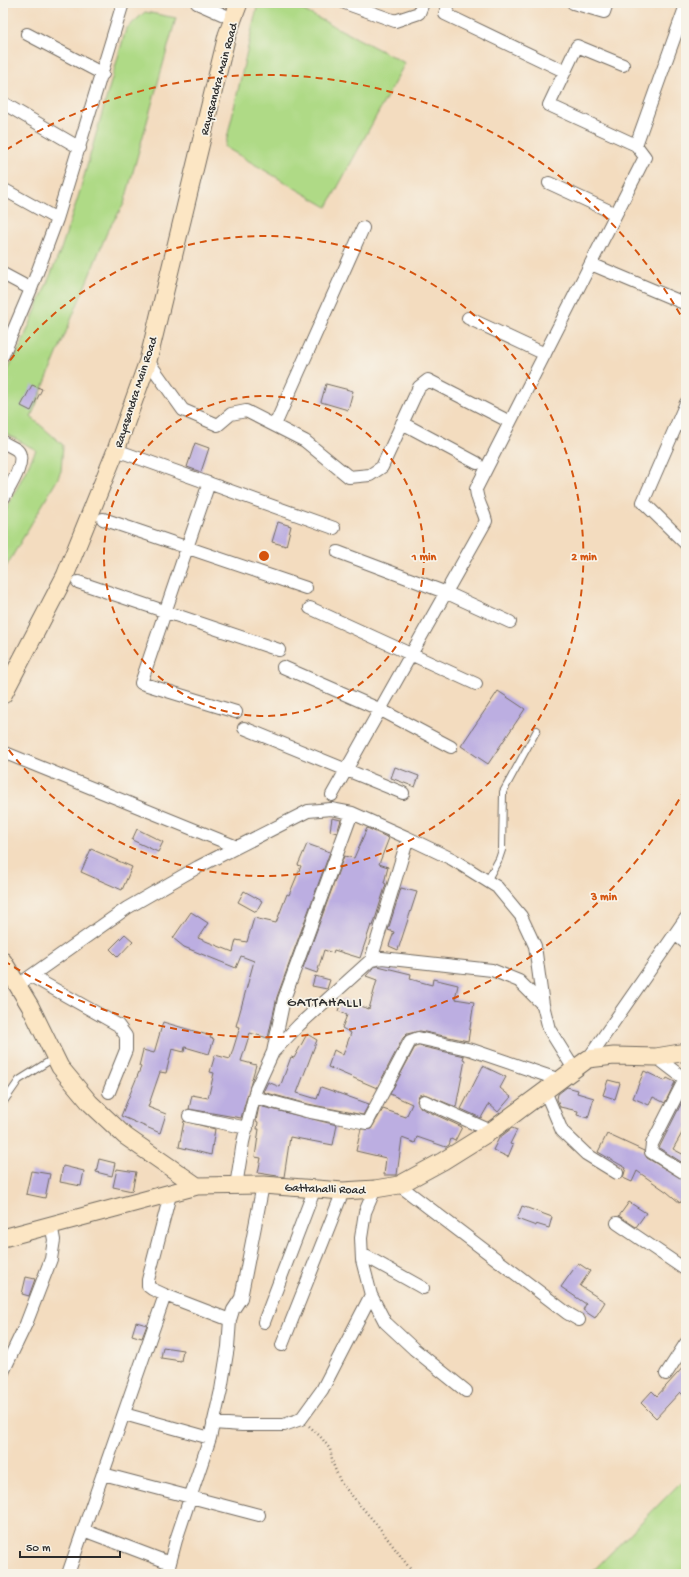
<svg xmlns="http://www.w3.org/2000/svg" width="689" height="1577" font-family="'Gochi Hand',sans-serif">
	<rect width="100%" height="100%" fill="#f7f3e8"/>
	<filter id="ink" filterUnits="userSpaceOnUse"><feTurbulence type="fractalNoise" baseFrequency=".025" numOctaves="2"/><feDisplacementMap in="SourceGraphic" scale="8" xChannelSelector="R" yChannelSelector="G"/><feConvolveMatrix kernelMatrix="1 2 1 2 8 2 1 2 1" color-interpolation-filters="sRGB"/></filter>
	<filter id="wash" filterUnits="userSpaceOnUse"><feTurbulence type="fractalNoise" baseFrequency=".012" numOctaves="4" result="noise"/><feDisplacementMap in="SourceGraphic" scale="16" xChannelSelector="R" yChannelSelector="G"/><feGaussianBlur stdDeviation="0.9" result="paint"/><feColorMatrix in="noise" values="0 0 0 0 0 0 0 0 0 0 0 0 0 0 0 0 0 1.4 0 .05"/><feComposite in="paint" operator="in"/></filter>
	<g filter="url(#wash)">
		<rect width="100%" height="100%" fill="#f3dcbf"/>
		<path fill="#afda86" stroke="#6d8258" d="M258,3H289L405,63L327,207L225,147Z
			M145,12L176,18L124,204L108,230L31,417L63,445L61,471L57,480L3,572V516L36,450L3,432V376L19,350L60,252L79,194L126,29Z
			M680,1483L686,1488V1574H590Z"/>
		<g id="blocks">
			<path fill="#bcaee1" d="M326,384L353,391L348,410L321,402Z
				M32,385L42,389L31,411L21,406Z
				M195,443L209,448L201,472L187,467Z
				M278,522L291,526L286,546L272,542Z
				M498,691L525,709L488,764L461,746Z
				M395,767L419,776L415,787L391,778Z
				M332,818L341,820L337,833L330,831Z
				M367,828L389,838L379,864L388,867L384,883L386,884L373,926L371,925L360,958L334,950L333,953L324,950L317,973L303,968L344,856L354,858Z
				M137,829L163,842L158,852L132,840Z
				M307,844L330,852L277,997L268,1038L250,1033L241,1061L256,1065L241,1118L189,1109L192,1095L208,1098L214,1073L210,1072L215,1055L230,1059L240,1027L236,1026L254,961L241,956L236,968L184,947L173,938L191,912L208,923L198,938L233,952L236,940L247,942L254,918L276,923L287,894L289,895L301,866L298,865Z
				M91,849L132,867L122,890L81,872Z
				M401,888L417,892L398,950L389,946L394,932L388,930Z
				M244,891L262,901L256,912L238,902Z
				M125,934L133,941L118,957L110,949Z
				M378,966L411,974L410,979L432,985L433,979L458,985L455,999L474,1002L468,1041L420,1031L407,1034L403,1038L377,1088L328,1067L334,1050L343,1055L351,1033L342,1028L347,1015L338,1011L342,999L369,1009L377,980L366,976L374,967Z
				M315,976L330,980L327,989L312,986Z
				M163,1022L211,1036L210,1038L214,1039L209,1054L185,1047L184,1052L172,1049L166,1073L160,1072L148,1107L166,1114L160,1133L121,1116L141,1067L139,1066L143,1050L154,1053Z
				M307,1034L317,1040L297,1093L317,1099L321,1087L369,1104L363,1115L308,1104L263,1092L268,1082L280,1087L291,1057L294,1058Z
				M419,1046L464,1056L463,1059L465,1060L456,1107L424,1094L419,1095L417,1101L421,1108L462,1127L455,1141L451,1139L449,1145L446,1147L417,1137L415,1143L402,1138L397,1175H384L386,1158L356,1151L361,1129H371L383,1109L406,1117L412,1104L390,1094L415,1047Z
				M483,1066L506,1077L500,1088L511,1097L498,1112L489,1104L481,1118L461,1109Z
				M644,1071L665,1081L667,1078L675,1082L665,1103L653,1097L649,1105L633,1098Z
				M608,1080L620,1083L615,1099L603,1095Z
				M567,1087L578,1090L577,1093L594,1098L588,1118L577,1115L578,1111L560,1107L557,1099L558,1094Z
				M686,1094V1126L673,1149L686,1156V1165L659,1148Z
				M259,1106L337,1125L333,1145L290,1137L284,1177L258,1173L261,1158L255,1157L259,1129H257L258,1122L256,1121Z
				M184,1121L215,1129L211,1155L179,1147Z
				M512,1128L517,1130L510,1144L513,1145L508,1157L493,1150L499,1138Z
				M607,1134L644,1151L647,1158L686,1181V1195L680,1203L667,1192L637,1171L632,1182L623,1178L626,1168L598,1152Z
				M99,1159L115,1163L112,1176L96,1172Z
				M63,1166L84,1171L81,1186L60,1182Z
				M117,1169L136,1172L132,1191L113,1187Z
				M31,1171L50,1174L45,1198L26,1194Z
				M629,1202L646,1213L636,1227L619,1216Z
				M522,1206L552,1217L549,1228L536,1224V1226L517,1219Z
				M578,1263L590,1271L580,1286L605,1302L595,1318L583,1310L586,1304L561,1287Z
				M26,1277L35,1279L29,1296L22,1294Z
				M136,1322L147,1325L142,1338L132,1335Z
				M163,1347L183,1350L181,1361L161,1358Z
				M686,1364V1398L680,1392L656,1418L641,1403L652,1391L657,1396Z"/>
		</g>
	</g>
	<g filter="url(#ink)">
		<use href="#blocks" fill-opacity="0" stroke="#71695f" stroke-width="1"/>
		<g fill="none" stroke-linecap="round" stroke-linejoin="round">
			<g stroke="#71695f" stroke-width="8">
				<path id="lane" d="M487,881L499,859L502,850L503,792L537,730
					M3,1103L19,1080L54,1058"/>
			</g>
			<g stroke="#71695f" stroke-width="14">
				<path id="street" d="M197,3L233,19
					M345,3L395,21L419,13L423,3
					M450,3L445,14L564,71
					M573,3L604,12L607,3
					M27,34L103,74
					M623,65L577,46L549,105L636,145
					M3,103L80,148
					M549,183L616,214
					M3,189L57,219
					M591,264L686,304
					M3,274L31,289
					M468,318L545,354
					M3,355L31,289L57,219L123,3
					M148,361L183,410L218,425L231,414L246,411L305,441L349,477L370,475L382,467L419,387L428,380L510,422
					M686,403L643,502L686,544
					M402,423L477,463
					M275,425L363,228
					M3,442C7,445 13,447 17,450C28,460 9,488 3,499
					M116,450L334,528
					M209,483L141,683L236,712
					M103,519L306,588
					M338,552L447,593L510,622
					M78,582L279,650
					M310,608L476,684
					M283,667L381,710L451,747
					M244,728L403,793
					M3,752L237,847
					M332,795L486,521C483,508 477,503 476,489L645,157L636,145L686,5
					M675,934L686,943
					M371,960L408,838
					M31,976L118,1025L126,1036V1050L109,1092
					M18,985L127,908L198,867L308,811L331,809L352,813L408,838L452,859L497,887L521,916L535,946L543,1005
					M273,1052L284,999L352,813
					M656,1057L686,1080
					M588,1059L686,918
					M685,1079L652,1144L651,1152L686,1174
					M545,1091L562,1131L586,1154L617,1173
					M254,1097L306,1111L367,1123L410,1041L418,1038L472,1050L560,1080
					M424,1101L491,1131
					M189,1116L247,1128
					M399,1185L567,1313L579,1320
					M236,1186L243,1142L256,1089L273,1052L299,1025L371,960L382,958L492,970L519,981L543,1005L549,1029L574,1069
					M375,1189L365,1212L361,1238L362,1260L371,1295L385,1322L414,1349L466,1391
					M617,1223L686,1270
					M362,1254L423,1288
					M165,1295L230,1320
					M264,1322L315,1188
					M282,1345L343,1191
					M3,1372L26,1324L51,1259L54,1240L51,1224
					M666,1374L686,1343
					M124,1414L210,1438
					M213,1423L242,1425H284L301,1419L322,1390L371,1295
					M103,1474L259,1515
					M83,1530L170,1563
					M68,1574L165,1295L152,1289L148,1286V1280L171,1191
					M167,1574L176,1540L210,1438L221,1390L228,1347L230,1320L233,1310L241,1298L263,1185"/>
			</g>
			<g stroke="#71695f" stroke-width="19">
				<path id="secondary" d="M3,695L65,576L116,450L148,361L227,35L239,3
					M3,961L30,1006L60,1067L90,1103L125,1136L197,1186
					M3,1238L197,1186L263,1185L343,1191L375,1189L399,1185L443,1161L491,1131L588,1059L614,1056L656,1057L686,1052"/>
			</g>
			<path stroke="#71695f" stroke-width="2.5" stroke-dasharray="1 3" stroke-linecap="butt" d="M309,1426L320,1436L330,1449L333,1464L341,1483L378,1526L414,1574"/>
			<use href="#lane" stroke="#fff" stroke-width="6"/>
			<use href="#street" stroke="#fff" stroke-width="12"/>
			<use href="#secondary" stroke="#fce6c4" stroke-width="17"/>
		</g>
	</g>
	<g fill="none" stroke="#d5540f" stroke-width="2" stroke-dasharray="7 5">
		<circle cx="264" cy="556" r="160"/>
		<path d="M3 370A320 320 0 1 1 3 742"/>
		<path d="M685 789A481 481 0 0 1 6 962M6 150A481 481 0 0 1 685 323"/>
	</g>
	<g text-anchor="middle" stroke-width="3.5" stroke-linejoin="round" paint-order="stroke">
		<g font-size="12" fill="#2b2b2b" stroke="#f7f3e8">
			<text transform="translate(218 79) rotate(-75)" y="4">Rayasandra Main Road</text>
			<text transform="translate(135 392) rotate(-72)" y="4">Rayasandra Main Road</text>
			<text transform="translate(325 1188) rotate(2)" y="4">Gattahalli Road</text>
		</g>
		<g font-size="14" letter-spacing="1" fill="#2b2b2b" stroke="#f7f3e8">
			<text x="325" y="1006">GATTAHALLI</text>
		</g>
	</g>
	<circle cx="264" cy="556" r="6" fill="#d5540f" stroke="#f7f3e8" stroke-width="2"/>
	<g font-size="12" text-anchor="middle" font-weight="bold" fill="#d5540f" stroke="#f7f3e8" stroke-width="3.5" stroke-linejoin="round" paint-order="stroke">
		<text x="424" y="560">1 min</text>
		<text x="584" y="560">2 min</text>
		<text x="604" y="900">3 min</text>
	</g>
	<rect width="689" height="1577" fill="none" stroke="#f7f3e8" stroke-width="16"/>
	<path d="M20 1551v6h100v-6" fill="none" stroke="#2b2b2b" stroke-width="2"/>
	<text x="26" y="1551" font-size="12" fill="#2b2b2b" stroke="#f7f3e8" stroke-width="3" paint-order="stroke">50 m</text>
</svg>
